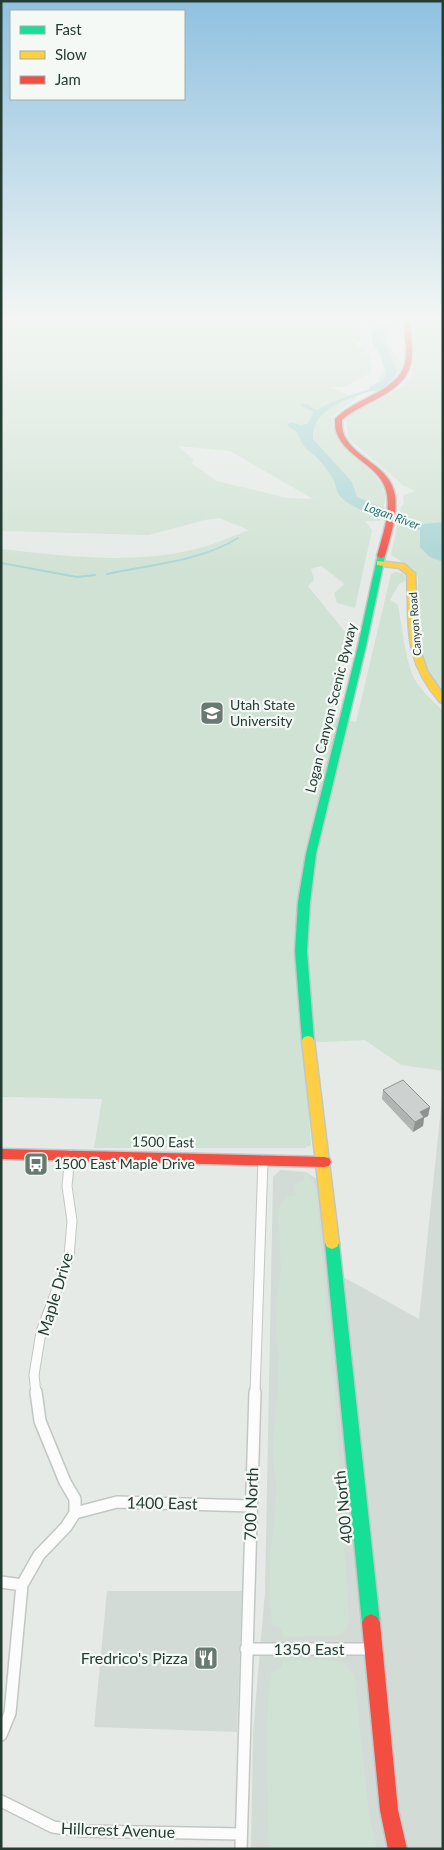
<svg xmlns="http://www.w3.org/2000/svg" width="444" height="1850" font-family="Lato,sans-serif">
	<rect width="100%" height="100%" fill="#e5eae7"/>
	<path fill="#d3dbd7" d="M443,1088V1849H251L253,1732L265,1591L273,1177L280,1170L306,1172L317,1179L327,1268L419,1319Z
		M107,1591H242L237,1732L94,1727Z"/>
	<path fill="#d0e2d3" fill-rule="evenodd" d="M1,320H360L361,341L351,339L369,356L371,372L345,387H329L357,398L332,416C332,456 377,462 385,494C386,503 382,513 380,521H365L372,530L355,608L337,603L334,593L345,584L321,566L311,569L314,580L308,586L346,633L334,690L333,717L356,722L391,574L396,572L403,573L406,580L399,584L390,600L398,605C402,626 405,659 414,678C421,691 433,701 443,711V1071L401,1065L365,1040L304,1043L311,1145L305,1148H94L102,1099L1,1097V549C66,556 131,565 196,549C214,545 232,536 249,530L219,518L205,520L149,535L1,531ZM178,446L230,451L313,499L286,498L217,481L192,464L193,459Z
		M370,320H402V324L390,330L386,337L388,344L402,365L397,376L376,385L384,367L370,333Z
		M414,320H443V696C439,691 434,686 430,681C412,653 418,610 418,578L415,570L391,555L401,507L404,504L403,495L416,491L404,486L349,439L346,420L358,407L402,387L412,376Z
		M304,1174H307L313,1180L316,1192L335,1396L349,1621C347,1631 341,1635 332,1636L284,1637L281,1628L272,1625L270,1602V1551L274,1525L276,1488L273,1460L275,1413L278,1395L279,1354L276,1335L277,1295L281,1270L278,1209L287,1196H293L296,1194L293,1189L294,1184L304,1181Z
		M284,1660H334L346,1664L354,1675L369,1814L377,1849H269C268,1790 264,1732 271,1673L281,1668Z"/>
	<path fill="#a9d5d5" d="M388,375L390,379L388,384C362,397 312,402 313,439L352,482L357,497L423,524L443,522V562L430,557L420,547V530C399,524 353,512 339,495C336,490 336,486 334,481C332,475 325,467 321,462C311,450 302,450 298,433L287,425L291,422L300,425L308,424L313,412L332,402L380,385Z"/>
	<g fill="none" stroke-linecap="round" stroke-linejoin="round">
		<path stroke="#a9d5d5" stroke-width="2" d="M1,563L77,577L95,575
			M107,574C149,565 202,561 238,538"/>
		<path fill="#a9d5d5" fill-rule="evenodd" d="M302,404H306L323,413L318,414L302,406Z"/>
		<path fill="#a9d5d5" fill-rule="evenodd" d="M387,320H396L381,336L382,342L390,353L397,373C390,383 382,393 369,391V387L382,381L387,373L380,353L372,342L371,335Z"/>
		<g stroke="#c2c7c4" stroke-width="11">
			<path id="street-far1" d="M36,1393L34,1375L41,1332L69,1256L72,1221L67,1186L70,1155
				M255,1393L263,1160"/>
		</g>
		<g stroke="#c2c7c4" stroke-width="14">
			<path id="street" d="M75,1513L117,1502L251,1506
				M1,1582L22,1585
				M246,1649H373
				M1,1735L10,1713L22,1585L39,1555L66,1527L75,1513V1499L65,1482L40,1421L36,1392
				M1,1801L53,1827L83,1831L241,1834
				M241,1849L255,1392"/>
		</g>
		<g stroke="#c1c7c4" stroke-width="3">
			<path id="fast" d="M378,554L385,556L366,646L316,854L310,902L307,951L314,1040L312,1043H304L302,1040L295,951L298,902L306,854L358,646Z
				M332,1237L337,1239L339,1243L380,1623L377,1629L371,1632L365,1629L362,1623L325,1243L327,1239Z"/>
		</g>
		<g stroke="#c1c7c4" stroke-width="3">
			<path id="slow" d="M377,561L404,564L415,573L417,625L422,656L427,671L443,694V703L440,702C402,658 410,627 407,574L399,568L377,565Z
				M308,1036L312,1037L314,1040L339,1243L337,1247L332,1249L327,1247L325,1243L302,1040L304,1037Z"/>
		</g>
		<g stroke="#c1c7c4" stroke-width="3">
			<path id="jam" d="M404,320H410C410,334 414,349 411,363C405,394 363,401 342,420C342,425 342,430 344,435C356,460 390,465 395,495C398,516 390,537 385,556L381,558L377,556C382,537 390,516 387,495C383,466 348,460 337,434C335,430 335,424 335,419C354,398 398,392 405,363C408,349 404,334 404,320Z
				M1,1149L324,1157L329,1158L331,1162L329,1166L324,1167L1,1159Z
				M371,1614L377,1617L380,1623L398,1810L407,1849H388L380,1810L362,1623L365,1617Z"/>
		</g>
		<use href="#street-far1" stroke="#fbfcfb" stroke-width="9"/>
		<use href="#street" stroke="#fbfcfb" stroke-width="11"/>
		<use href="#fast" fill="#16e098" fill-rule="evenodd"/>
		<use href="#slow" fill="#ffcf43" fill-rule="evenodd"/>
		<use href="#jam" fill="#f24e42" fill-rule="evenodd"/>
	</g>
	<path fill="#b0b4b2" d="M383,1090L430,1107L428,1116L424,1118L423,1126L413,1132L382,1099Z"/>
	<path fill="#909291" d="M430,1107L428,1116L424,1118L423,1126L413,1132L415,1122L420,1112Z"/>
	<path fill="#cdd1cf" stroke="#909291" d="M403,1080L430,1107L420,1112L424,1117L415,1122L383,1090Z"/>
	<linearGradient id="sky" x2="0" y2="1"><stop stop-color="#8fc1e0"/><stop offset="0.55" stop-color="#f3f6f4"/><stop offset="1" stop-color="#f3f6f4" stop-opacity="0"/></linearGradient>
	<rect width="444" height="579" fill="url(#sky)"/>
	<defs>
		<g id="university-square" transform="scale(1.25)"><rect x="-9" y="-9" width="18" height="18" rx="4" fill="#687971" stroke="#f4f9f5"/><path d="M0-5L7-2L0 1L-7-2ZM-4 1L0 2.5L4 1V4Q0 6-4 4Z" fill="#fff"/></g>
		<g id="bus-square" transform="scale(1.25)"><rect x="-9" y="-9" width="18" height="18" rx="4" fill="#687971" stroke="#f4f9f5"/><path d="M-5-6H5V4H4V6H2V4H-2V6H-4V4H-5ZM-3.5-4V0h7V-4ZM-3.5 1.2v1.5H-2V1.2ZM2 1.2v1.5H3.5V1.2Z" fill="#fff"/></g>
		<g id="restaurant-square" transform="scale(1.25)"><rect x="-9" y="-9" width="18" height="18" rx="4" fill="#687971" stroke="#f4f9f5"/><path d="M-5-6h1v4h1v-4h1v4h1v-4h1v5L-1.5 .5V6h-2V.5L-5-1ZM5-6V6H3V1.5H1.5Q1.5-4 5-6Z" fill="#fff"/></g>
	</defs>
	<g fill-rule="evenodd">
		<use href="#university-square" x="212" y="713"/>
		<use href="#bus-square" x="36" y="1164"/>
		<use href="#restaurant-square" x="206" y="1658"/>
	</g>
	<g text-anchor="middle" stroke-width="4.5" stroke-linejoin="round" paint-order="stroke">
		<g font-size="11" fill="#243c32" stroke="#f4f9f5">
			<text transform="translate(415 624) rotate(-94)" y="4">Canyon Road</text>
		</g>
		<g font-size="12" font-style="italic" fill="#227274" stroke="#f4f9f5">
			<text transform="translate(392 516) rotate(20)" y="4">Logan River</text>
		</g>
		<g font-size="14" fill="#243c32" stroke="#f4f9f5" text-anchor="start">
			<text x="230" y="710">Utah State<tspan x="230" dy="16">University</tspan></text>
			<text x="54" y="1169">1500 East Maple Drive</text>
		</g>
		<g font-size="14" fill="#243c32" stroke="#f4f9f5">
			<text transform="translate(331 708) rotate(-76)" y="5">Logan Canyon Scenic Byway</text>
			<text transform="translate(163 1142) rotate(1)" y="5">1500 East</text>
		</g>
		<g font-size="16" fill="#243c32" stroke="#f4f9f5">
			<text transform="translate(55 1294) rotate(-73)" y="6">Maple Drive</text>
			<text transform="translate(162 1503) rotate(1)" y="6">1400 East</text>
			<text transform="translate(251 1504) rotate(-88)" y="6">700 North</text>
			<text transform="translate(343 1507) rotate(-96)" y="6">400 North</text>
			<text x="309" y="1655">1350 East</text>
			<text transform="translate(118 1830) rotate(2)" y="6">Hillcrest Avenue</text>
		</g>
		<g font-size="16" fill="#243c32" stroke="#f4f9f5" text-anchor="end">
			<text x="188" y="1664">Fredrico's Pizza</text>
		</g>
	</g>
	<rect width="444" height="1850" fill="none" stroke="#243c32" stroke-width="5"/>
	<rect x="10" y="10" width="175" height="90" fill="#f4f9f5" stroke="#a1ada7"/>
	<rect x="20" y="26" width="25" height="8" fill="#16e098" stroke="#a1ada7"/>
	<text x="55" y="35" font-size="15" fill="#243c32">Fast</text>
	<rect x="20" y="51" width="25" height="8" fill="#ffcf43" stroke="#a1ada7"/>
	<text x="55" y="60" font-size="15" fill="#243c32">Slow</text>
	<rect x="20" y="76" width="25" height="8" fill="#f24e42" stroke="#a1ada7"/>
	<text x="55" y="85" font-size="15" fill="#243c32">Jam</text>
</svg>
